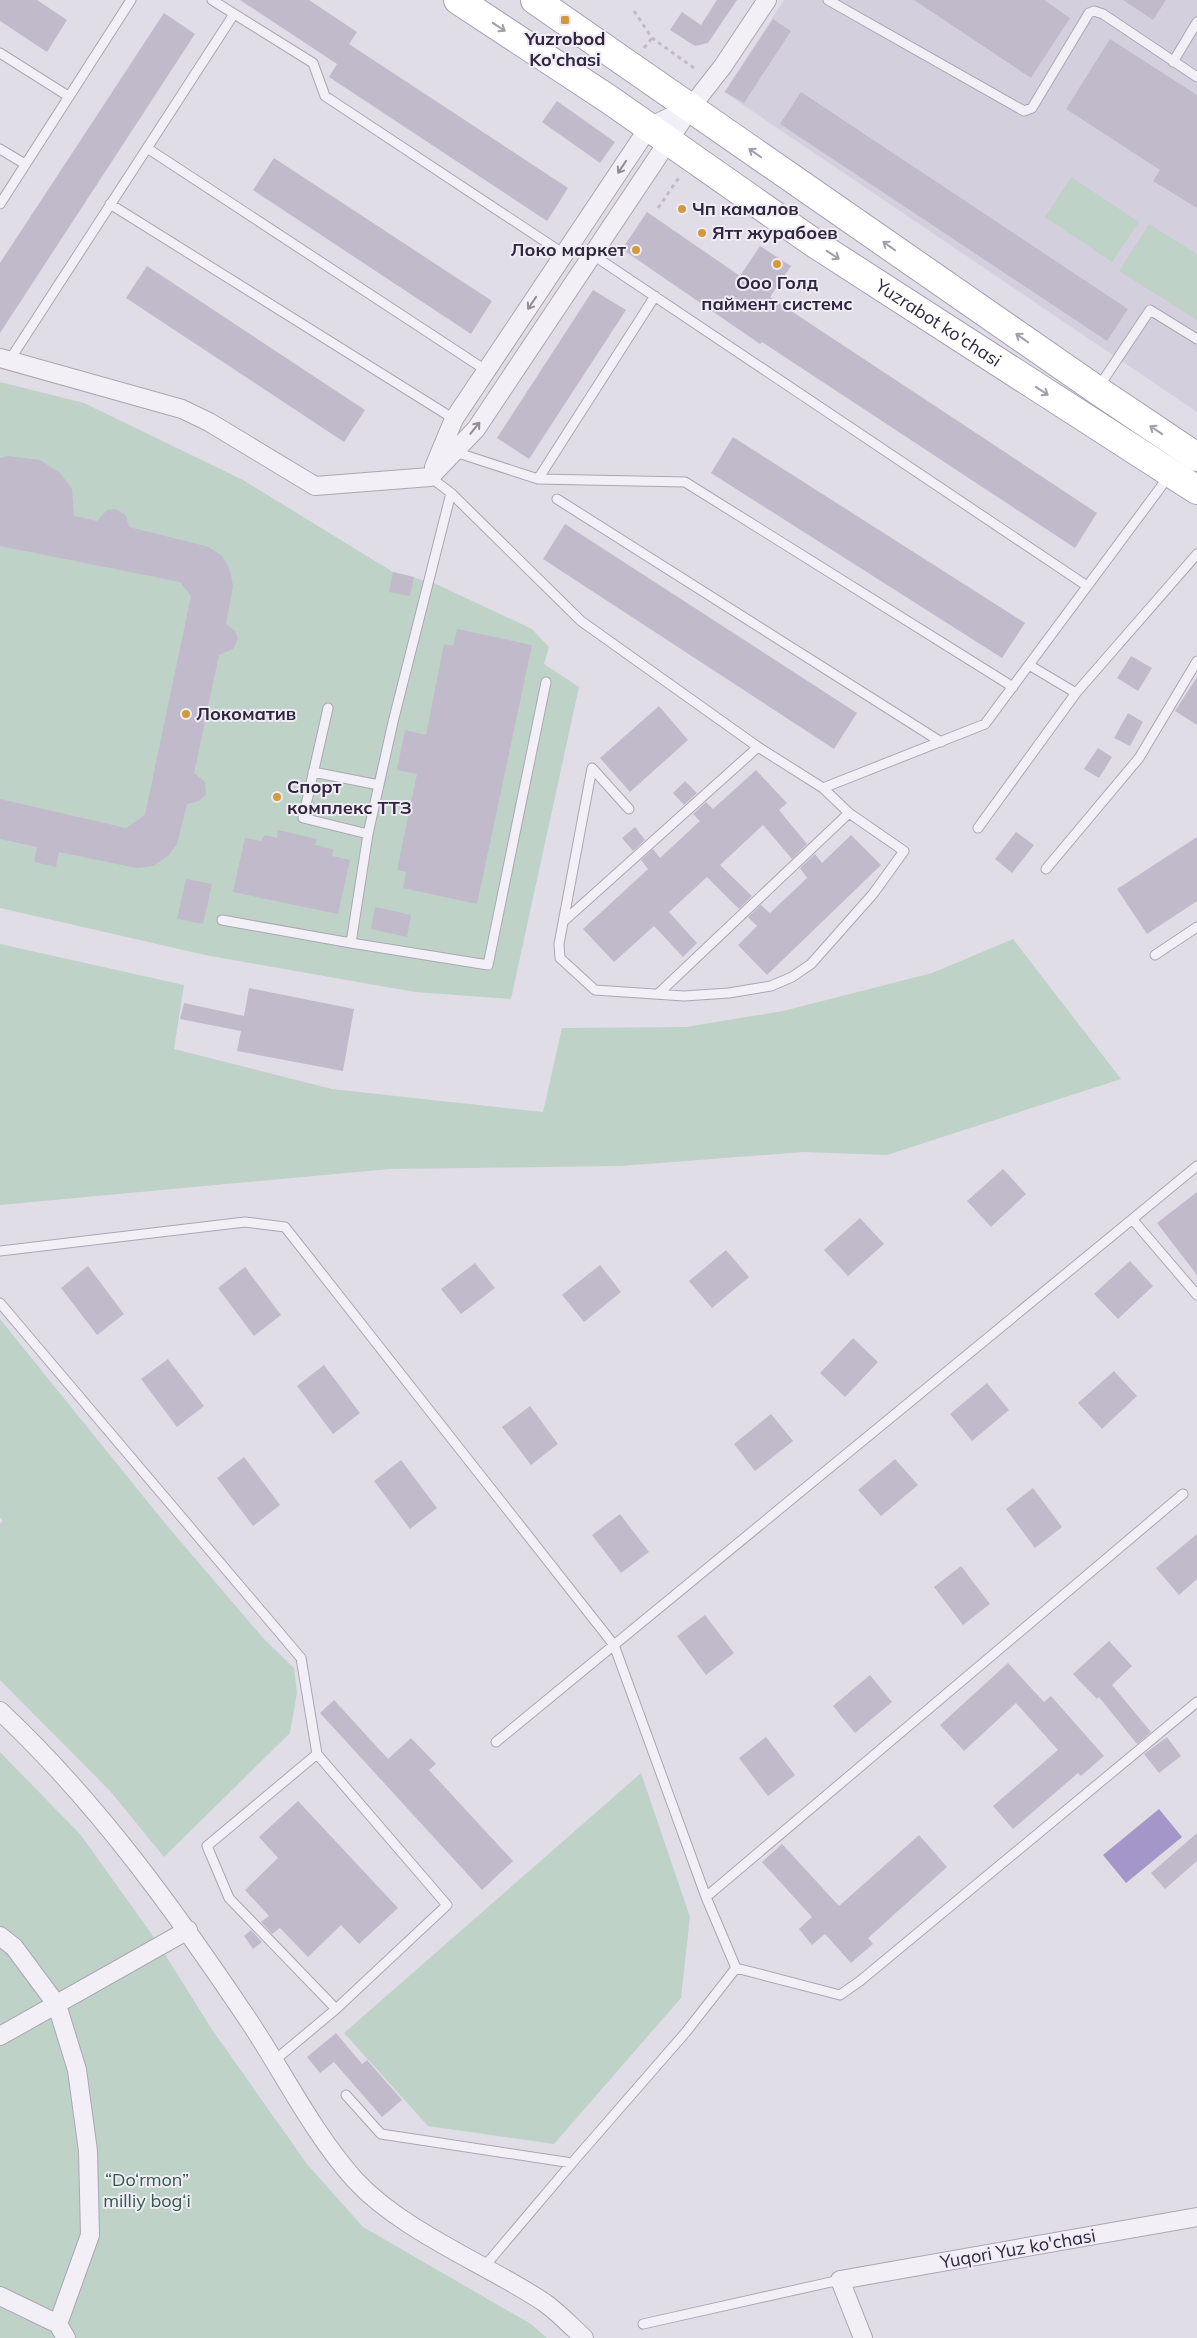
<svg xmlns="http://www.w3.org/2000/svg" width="1197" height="2338" font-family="Mulish,sans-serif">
	<rect width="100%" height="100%" fill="#e1dde7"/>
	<path fill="#d4cfdd" d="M784,0H1197V412L724,92Z"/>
	<path fill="#bed2c8" d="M1071,177L1139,222L1112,262L1045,217Z
		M1149,224L1197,254V320L1119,271Z
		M0,382L84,403L243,480L393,572L434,583L532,629L549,647L544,664L579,687L511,999L415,992L205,955L0,908Z
		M1013,939L1121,1079L887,1155L804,1152L620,1166L390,1169L0,1205V944L184,985L174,1049L332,1089L543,1112L562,1028L686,1027L783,1011L932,973Z
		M0,1319L164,1522L264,1639L294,1668L297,1693L290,1733L164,1857L110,1791L0,1680V1524L3,1521L0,1518Z
		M0,1752L80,1834L156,1940L211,2028L307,2164L363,2227L531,2324L547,2338H0Z
		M641,1773L690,1917L681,1998L554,2144L428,2126L344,2033Z"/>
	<path fill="#a596c9" d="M1159,1809L1182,1837L1126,1883L1103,1855Z"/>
	<path fill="#c1baca" d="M0,0H37L67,20L47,52L0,21Z
		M240,0H309L357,32L349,44L568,188L547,221L329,77L337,64Z
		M717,0H737L708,43L695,46L670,30L682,12L701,25Z
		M914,0H1044L1070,18L1031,78Z
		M1123,0H1166L1153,20Z
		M164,13L195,34L0,333V263Z
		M773,19L791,31L744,103L725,92Z
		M1110,39L1197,95V208L1153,181L1160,170L1066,109Z
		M801,92L1128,309L1107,341L780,124Z
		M557,101L615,142L600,163L542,122Z
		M274,158L492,301L471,334L253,190Z
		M647,212L740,276L760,246L791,266L770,297L1097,513L1075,548L762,342L760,344L622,249Z
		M147,266L365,410L344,442L126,298Z
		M593,290L626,310L529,459L497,438Z
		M733,437L1025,623L1002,658L711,473Z
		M8,456L40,460L60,473L72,489L74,516L97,521L107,510L116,509L126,516L129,527L209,547L222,556L230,570L233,586L226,624L235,631L238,639L233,649L219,655L194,773L205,782L206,794L199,801L187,804L177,844L168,856L153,866L136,868L59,852L56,867L34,862L37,847L0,839V799L126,828L145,815L191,596L180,582L0,546V458Z
		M565,524L857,713L834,749L543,559Z
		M393,572L414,577L410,596L389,592Z
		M457,629L532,645L477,904L403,888L406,872L397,870L417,774L397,770L405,730L426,735L444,644L453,646Z
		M1131,656L1152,668L1138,691L1117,678Z
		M1197,677V725L1175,711Z
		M659,706L688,740L630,792L600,758Z
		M1128,713L1143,722L1130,746L1114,738Z
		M1098,748L1112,757L1099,778L1084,769Z
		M756,770L787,803L779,810L807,844L792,859L763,825L720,865L752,896L739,909L707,877L669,912L697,943L683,957L654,926L614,962L583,929L648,869L641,860L653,849L660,858L700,821L693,814L706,802L713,809Z
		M685,781L697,793L684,805L673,793Z
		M635,827L645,840L633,851L622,838Z
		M278,830L317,839L315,845L333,849L332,856L350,860L338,914L233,892L245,838L261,841L265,835L277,838Z
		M1016,832L1034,845L1012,873L995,859Z
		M851,835L881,865L767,975L738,945L757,926L748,917L761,905L770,913L807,878L800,868L815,854L822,863Z
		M1197,837V901L1147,934L1117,889Z
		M186,879L212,884L203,924L177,919Z
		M375,907L411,915L407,937L371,929Z
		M249,988L354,1009L343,1071L237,1051L241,1031L180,1019L184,1003L244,1016Z
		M1003,1169L1026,1194L991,1227L967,1201Z
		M1197,1192V1275L1157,1223Z
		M860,1218L884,1244L848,1276L824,1250Z
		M726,1250L749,1277L712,1308L689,1281Z
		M1130,1261L1153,1286L1118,1319L1094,1294Z
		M475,1263L495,1288L461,1314L441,1289Z
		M600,1265L621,1292L584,1322L562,1295Z
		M88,1266L124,1314L97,1335L61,1288Z
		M245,1267L281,1315L254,1336L218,1288Z
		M853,1338L878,1362L845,1397L820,1373Z
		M168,1359L204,1406L177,1427L141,1379Z
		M324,1365L360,1413L333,1434L297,1386Z
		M1114,1371L1137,1396L1102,1429L1078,1403Z
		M987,1383L1009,1410L972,1441L950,1414Z
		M530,1406L558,1444L531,1465L502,1427Z
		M771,1414L793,1441L755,1471L734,1444Z
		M244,1457L280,1505L253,1526L217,1478Z
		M895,1459L918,1485L881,1516L858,1490Z
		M401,1460L437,1508L410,1529L374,1481Z
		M1033,1488L1062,1527L1035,1548L1006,1509Z
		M620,1514L649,1552L621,1573L592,1535Z
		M1197,1534V1579L1179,1595L1156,1568Z
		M961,1566L990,1604L963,1625L934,1587Z
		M705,1615L734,1653L706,1675L677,1636Z
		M1109,1641L1132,1666L1112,1685L1151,1732L1137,1744L1099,1697L1097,1699L1073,1674Z
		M1008,1663L1044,1702L1051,1696L1104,1756L1081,1776L1078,1773L1013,1829L993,1806L1058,1750L1016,1703L964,1751L940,1725Z
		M870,1675L892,1702L855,1733L833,1706Z
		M334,1700L388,1759L411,1738L436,1764L429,1770L513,1861L482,1890L320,1713Z
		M766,1737L795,1775L768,1796L739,1758Z
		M1167,1737L1181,1756L1159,1773L1144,1754Z
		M298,1801L398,1908L359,1944L341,1925L308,1957L280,1928L272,1934L261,1922L269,1916L245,1890L278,1858L259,1837Z
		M1197,1833V1861L1165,1889L1151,1873Z
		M919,1835L947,1867L868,1938L873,1944L851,1963L825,1934L812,1945L799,1929L812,1917L762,1862L782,1844L839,1906Z
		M251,1930L262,1942L253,1949L244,1936Z
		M336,2033L362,2064L367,2060L402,2100L382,2117L334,2062L320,2073L307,2057Z"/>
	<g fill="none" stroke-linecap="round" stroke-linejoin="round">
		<g stroke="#aca6b4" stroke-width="11">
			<path id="lane" d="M212,0L313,63L325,96L564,254
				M828,0L1024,111L1032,108L1089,13L1094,11L1103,14L1197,77
				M0,53L68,96
				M1173,62L1197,22
				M147,148L487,371
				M0,149L25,164
				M0,204L131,0
				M110,204L454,419
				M593,255L1087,586
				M9,361L234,14
				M1098,388L1150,310L1197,339
				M452,451L538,479L685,482L1013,687
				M430,477L451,493L581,621L758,747L823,788L985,724L1169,476
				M538,479L655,296
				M557,499L941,742
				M1029,665L1076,693
				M328,708L303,818L368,834L393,722L451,493
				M313,772L379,785
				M629,809L592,768L559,944L560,958L595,990L684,996L729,993L771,986L792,977L811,964L873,894L904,851L849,813L823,788
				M978,828L1076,693L1197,554
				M368,834L351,943L488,965L546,682
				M1046,869L1139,758L1197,661
				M222,920L351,943
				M564,921L758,747
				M1155,955L1197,927
				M658,994L849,813
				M1133,1220L1197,1295
				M0,1251L245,1222L285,1227L614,1645L706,1897L736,1968
				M0,1303L301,1658L317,1754L447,1905L336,2009L275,2060
				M496,1742L1197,1166
				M317,1754L207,1846L229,1898L336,2009
				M706,1897L1183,1494
				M736,1968L840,1995L860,1981L1197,1702
				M346,2095L381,2134L572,2163L686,2032L736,1968
				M484,2267L572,2163
				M643,2324L840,2280"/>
		</g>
		<g stroke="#aca6b4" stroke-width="20">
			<path id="street" d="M0,358L182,409L209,422L315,486L430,477L476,429L691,107L723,66L767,0
				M434,467L454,419L649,127L691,107
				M0,1711C98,1803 176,1912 251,2024C284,2074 315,2136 355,2180C403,2232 487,2264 545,2303C559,2313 572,2327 584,2338
				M0,1936L14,1947L57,2005L77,2070L88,2151L90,2235L58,2324
				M0,2036L188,1930
				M0,2296L58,2324L66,2338
				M863,2338L840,2280L1197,2217"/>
		</g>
		<g stroke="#a59cb4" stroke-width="30">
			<g id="primary">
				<path id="s1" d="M458,0L610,100L814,243L1197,490"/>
				<path d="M535,0L1097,390L1197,457"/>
			</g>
		</g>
		<path stroke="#c0bbc6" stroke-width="3" stroke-dasharray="4 4" stroke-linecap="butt" d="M634,11L652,38L694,68
			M644,48L652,38
			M658,208L680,176"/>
		<use href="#lane" stroke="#f2f0f6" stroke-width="9"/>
		<use href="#street" stroke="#f2f0f6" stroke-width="18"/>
		<use href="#primary" stroke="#fff" stroke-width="28"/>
	</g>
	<defs><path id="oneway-shaft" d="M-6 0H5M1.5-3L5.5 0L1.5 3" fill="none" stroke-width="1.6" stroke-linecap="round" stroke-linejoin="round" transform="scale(1.25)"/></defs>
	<g stroke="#a29da8">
		<use href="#oneway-shaft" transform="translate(499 27) rotate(33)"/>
		<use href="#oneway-shaft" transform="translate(755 153) rotate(-145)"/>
		<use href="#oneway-shaft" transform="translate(889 246) rotate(-145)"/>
		<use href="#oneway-shaft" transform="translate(833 255) rotate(33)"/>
		<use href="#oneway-shaft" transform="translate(1022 338) rotate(-145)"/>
		<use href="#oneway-shaft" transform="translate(1042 391) rotate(33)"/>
		<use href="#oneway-shaft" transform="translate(1156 430) rotate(-146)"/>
	</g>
	<g stroke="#918b9a">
		<use href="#oneway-shaft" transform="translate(622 167) rotate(124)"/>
		<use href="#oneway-shaft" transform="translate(532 303) rotate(124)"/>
		<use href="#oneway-shaft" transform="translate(475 428) rotate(-51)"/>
	</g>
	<g fill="#d39a3b" stroke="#efecf5" stroke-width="2">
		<rect x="560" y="15" width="10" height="10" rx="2.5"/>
		<circle cx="682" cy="209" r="5"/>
		<circle cx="702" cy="233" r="5"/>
		<circle cx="636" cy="250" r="5"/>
		<circle cx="777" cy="264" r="5"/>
		<circle cx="186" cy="714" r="5"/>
		<circle cx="277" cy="797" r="5"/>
	</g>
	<g text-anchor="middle" stroke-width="4" stroke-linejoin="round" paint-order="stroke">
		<g font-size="18" font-weight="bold" fill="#30263e" stroke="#efecf5" text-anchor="start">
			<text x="565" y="45" text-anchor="middle">Yuzrobod<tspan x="565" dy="21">Ko'chasi</tspan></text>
			<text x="692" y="215">Чп камалов</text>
			<text x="712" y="239">Ятт журабоев</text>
			<text x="626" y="256" text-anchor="end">Локо маркет</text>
			<text x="777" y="289" text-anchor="middle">Ооо Голд<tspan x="777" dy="21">паймент системс</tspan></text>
			<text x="196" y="720">Локоматив</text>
			<text x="287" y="793">Спорт<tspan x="287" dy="21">комплекс ТТЗ</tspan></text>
		</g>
		<g font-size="18" fill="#30263e" stroke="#efecf5">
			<text dy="6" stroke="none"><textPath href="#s1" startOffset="579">Yuzrabot ko'chasi</textPath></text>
			<text transform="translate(1018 2249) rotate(-10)" y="6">Yuqori Yuz ko'chasi</text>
		</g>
		<g font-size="18" fill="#335b4a" stroke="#efecf5">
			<text x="147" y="2186">“Do‘rmon”<tspan x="147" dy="21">milliy bog‘i</tspan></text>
		</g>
	</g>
</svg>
